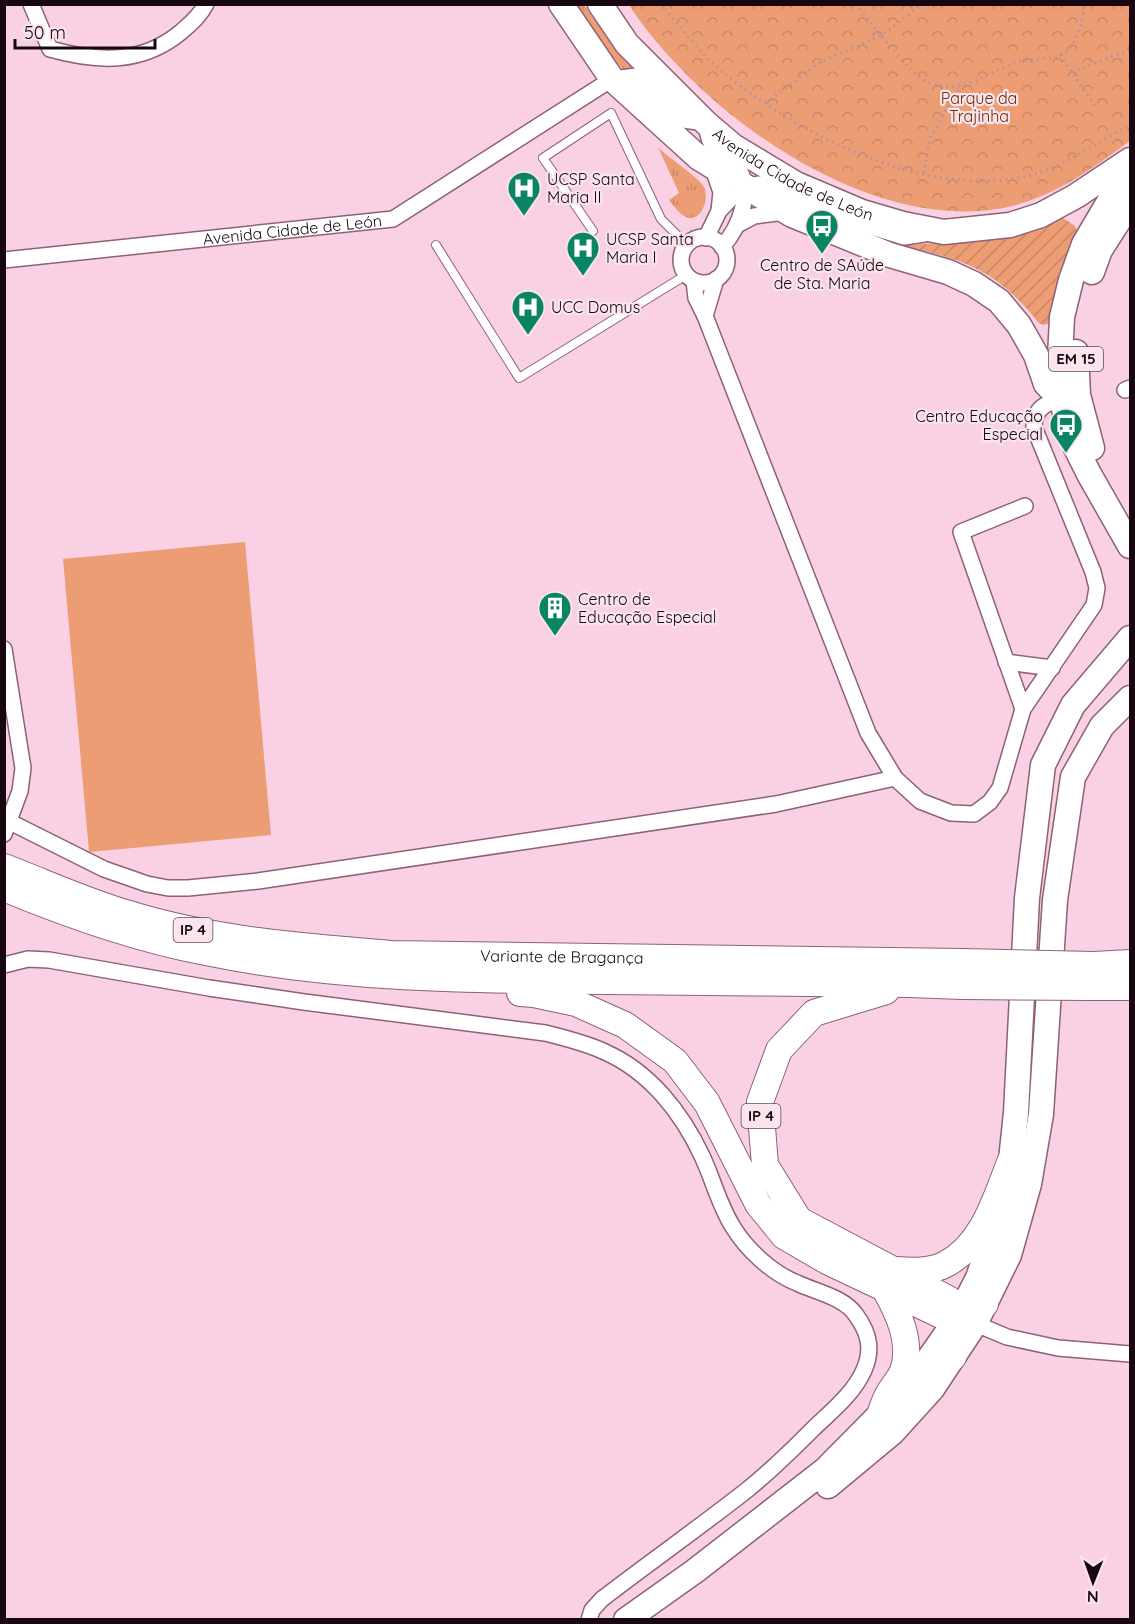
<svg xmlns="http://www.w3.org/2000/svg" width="1135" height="1624" font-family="Quicksand,sans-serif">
	<defs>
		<pattern id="grass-tufts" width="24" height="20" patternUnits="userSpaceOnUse" patternTransform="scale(1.5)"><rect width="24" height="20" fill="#ed9d73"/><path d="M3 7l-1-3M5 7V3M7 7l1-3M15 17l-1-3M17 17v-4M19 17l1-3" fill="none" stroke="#ca8662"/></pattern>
		<pattern id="park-crowns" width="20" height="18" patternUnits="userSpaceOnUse" patternTransform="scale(1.5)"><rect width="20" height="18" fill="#ed9d73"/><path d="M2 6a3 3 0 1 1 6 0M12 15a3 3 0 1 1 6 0" fill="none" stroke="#ca8662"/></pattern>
		<pattern id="garden-furrows" width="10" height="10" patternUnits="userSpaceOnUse" patternTransform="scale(1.5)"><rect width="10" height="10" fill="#ed9d73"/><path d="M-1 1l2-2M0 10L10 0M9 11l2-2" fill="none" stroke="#ca8662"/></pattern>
	</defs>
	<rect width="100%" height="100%" fill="#fad0e4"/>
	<path fill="url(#grass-tufts)" d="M574,5H584L609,40L659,97L653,104L614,59Z
		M658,147C668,158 700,178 704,187C710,199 701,223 686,217C679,214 673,205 669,200L679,193Z"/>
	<path fill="url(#park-crowns)" d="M629,5H1130V141C1094,167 1060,193 1016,205C877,242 701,115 629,5Z"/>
	<path fill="url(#garden-furrows)" d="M1057,217L1063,218L1075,226L1078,234L1051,322C1046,325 1042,326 1038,322C991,263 957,259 888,242L907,245L982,240L1007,235Z"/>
	<path fill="#ed9d73" d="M245,542L271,835L89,852L63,559Z"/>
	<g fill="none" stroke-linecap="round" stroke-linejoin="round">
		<g stroke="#8e6177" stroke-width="10">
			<path id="service" d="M593,231L543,158L611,113L661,219L687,245
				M436,245L519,378L686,275"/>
		</g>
		<g stroke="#8e6177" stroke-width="18">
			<g id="minor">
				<path d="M31,4L50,49C97,62 141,65 181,32C190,24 200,16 206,4"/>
				<path d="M712,166L721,192L719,211"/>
				<path d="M737,225L754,216L785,212"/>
				<circle cx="704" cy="260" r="23"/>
				<path d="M706,238L719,211L737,192L758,184L776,186L834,215L904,237L924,234"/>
				<path id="s1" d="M4,260L393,219L612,79L637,76L683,120L706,123C707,129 708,140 712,145C719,153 731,157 737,166C754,191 740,227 722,247"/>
				<path d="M716,279L705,316L868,733L895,778L920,801L951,813L974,814L990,802L1000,788L1023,709L1094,605L1097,588L1093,572L1034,427C1034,405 1050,402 1068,397"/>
				<path d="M694,281L696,298L705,316"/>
				<path d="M1125,390L1130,388"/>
				<path d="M4,649L23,768L20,791L4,834"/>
				<path d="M1006,662L1052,668"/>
				<path d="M1023,709L961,532L1025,506"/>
				<path d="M4,819L104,869L147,884L168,888H188L258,881L776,804L895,778"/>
				<path d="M4,965L28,959L49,960L209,988L304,1002L545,1033C565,1038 586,1043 605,1052C650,1072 682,1113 702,1156C713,1179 719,1205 733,1227C747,1250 772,1273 797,1283C816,1292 844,1297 856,1315C869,1333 873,1349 864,1370C854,1393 832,1411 814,1428C793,1449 771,1471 747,1490C700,1527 650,1562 602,1599L592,1610L589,1620"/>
				<path d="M969,1321L1007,1337L1058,1348L1130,1354"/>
			</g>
		</g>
		<g stroke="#8e6177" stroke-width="27">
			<g id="primary">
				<path d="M561,4L612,79L699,158L792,215L890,255L948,272L974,284L999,301L1019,325L1036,355L1046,384L1061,399"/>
				<path id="s2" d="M600,4L627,44L706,123L733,146L796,184L862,212L903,224L944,232L1010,225L1041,215L1076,196L1130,160"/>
				<path d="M1130,179L1113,195L1084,244L1071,280L1062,317L1060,358L1061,399L1075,446L1089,474L1130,546"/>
				<path d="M1092,272L1100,250L1130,203"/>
				<path d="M1076,352L1078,395L1092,448"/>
				<path d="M828,1486L893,1432L932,1389L975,1324L1009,1255L1029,1184L1041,1114L1055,900L1073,777L1102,726L1130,698"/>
				<path d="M626,1620L695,1571L825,1470L914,1380L958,1317L978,1278L1002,1207L1011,1160L1016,1113L1027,898L1043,765L1073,705L1130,638"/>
			</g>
		</g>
		<g stroke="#8e6177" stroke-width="28">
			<g id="trunk">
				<path id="s3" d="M4,867C46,883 87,902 129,914C213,940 303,947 391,954L962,962"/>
				<path d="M4,888C69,915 137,939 206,952C337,979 471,980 605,981C706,982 808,983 909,984L963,986"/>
				<path d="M1094,965L1130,963"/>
				<path d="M1090,987H1130"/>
				<path d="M886,991L814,1013L779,1050L760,1102L765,1165L799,1220L950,1300L958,1317L961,1331L952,1347L953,1357"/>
				<path d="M520,993L534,994L576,1003L625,1025L675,1061L707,1103L758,1204L784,1236L827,1261L941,1315L958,1317L985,1304"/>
				<path d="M896,1270C912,1271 932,1272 946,1264C984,1244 996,1197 1011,1160"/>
				<path d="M879,1417C882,1410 884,1402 888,1395C892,1387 900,1379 903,1371C913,1343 898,1312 885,1289"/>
			</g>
		</g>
		<path stroke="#b290a0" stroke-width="3" stroke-dasharray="1.5 4.5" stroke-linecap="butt" d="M661,4C680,27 698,50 719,69C793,132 925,199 1024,177C1062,168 1097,143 1130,125
			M856,4C871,22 909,74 927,82C937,86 948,88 959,86C980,82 997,67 1018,62C1033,58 1055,61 1067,51C1078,40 1084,20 1084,4
			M1060,55L1096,107
			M1072,72L1130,50
			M766,103L810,69L827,59L882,35L922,4
			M924,173L930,138L961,85"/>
		<use href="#service" stroke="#fff" stroke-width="8"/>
		<use href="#minor" stroke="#fff" stroke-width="15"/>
		<use href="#primary" stroke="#fff" stroke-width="24"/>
		<use href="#trunk" stroke="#fff" stroke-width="26"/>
		<g stroke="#8e6177" stroke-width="28" stroke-linecap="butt">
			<path id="trunk-bridge" d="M962,962L1094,965
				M963,986L1090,987"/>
		</g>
		<use href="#trunk-bridge" stroke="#fff" stroke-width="26"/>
	</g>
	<defs>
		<g id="hospital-pin" transform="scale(1.725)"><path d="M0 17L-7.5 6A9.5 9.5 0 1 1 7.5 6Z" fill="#098464" stroke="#fae4ee"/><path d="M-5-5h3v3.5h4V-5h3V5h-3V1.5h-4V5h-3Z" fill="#fff"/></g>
		<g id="bus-pin" transform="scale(1.725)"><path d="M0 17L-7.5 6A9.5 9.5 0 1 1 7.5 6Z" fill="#098464" stroke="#fae4ee"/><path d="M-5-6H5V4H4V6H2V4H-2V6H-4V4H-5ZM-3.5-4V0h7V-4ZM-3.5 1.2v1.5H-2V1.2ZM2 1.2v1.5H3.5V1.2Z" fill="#fff"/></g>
		<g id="building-pin" transform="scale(1.725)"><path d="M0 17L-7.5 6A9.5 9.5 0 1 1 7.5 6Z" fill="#098464" stroke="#fae4ee"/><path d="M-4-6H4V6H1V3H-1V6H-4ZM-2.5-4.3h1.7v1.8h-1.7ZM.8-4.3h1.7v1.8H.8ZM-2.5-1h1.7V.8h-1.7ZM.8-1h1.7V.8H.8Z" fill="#fff"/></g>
	</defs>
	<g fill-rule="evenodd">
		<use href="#hospital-pin" x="524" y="188"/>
		<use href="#bus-pin" x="822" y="226"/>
		<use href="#hospital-pin" x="583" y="248"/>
		<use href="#hospital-pin" x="528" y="307"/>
		<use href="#bus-pin" x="1066" y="425"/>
		<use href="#building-pin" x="555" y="608"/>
	</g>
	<g text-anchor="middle" stroke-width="4.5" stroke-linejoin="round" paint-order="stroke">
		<g fill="#fae4ee" stroke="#5c4953" stroke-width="1.5">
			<rect x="1049" y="347" width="54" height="24" rx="4.5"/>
			<rect x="173.5" y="918" width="39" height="24" rx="4.5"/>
			<rect x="741.5" y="1104" width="39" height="24" rx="4.5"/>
		</g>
		<g font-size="15" font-weight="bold" fill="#180710">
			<text x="1076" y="364">EM 15</text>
			<text x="193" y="935">IP 4</text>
			<text x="761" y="1121">IP 4</text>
		</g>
		<g font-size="16" fill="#6a2c00" stroke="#fae4ee">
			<text x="979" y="104">Parque da<tspan x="979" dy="18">Trajinha</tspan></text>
		</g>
		<g font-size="16" fill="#180710" stroke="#fae4ee">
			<text dy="6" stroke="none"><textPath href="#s2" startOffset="262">Avenida Cidade de León</textPath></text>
			<text dy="6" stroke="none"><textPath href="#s1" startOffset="290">Avenida Cidade de León</textPath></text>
			<text dy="6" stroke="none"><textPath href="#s3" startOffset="570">Variante de Bragança</textPath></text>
		</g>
		<g font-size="16" fill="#180710" stroke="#fae4ee" text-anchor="start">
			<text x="547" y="185">UCSP Santa<tspan x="547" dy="18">Maria II</tspan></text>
			<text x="606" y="245">UCSP Santa<tspan x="606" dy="18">Maria I</tspan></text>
			<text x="822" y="271" text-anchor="middle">Centro de SAúde<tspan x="822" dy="18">de Sta. Maria</tspan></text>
			<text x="551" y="313">UCC Domus</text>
			<text x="1043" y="422" text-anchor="end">Centro Educação<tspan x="1043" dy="18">Especial</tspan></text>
			<text x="578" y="605">Centro de<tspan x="578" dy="18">Educação Especial</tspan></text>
		</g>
	</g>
	<rect width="1135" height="1624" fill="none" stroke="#180710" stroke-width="12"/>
	<g transform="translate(1093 1582) rotate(181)" stroke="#fae4ee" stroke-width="4.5" paint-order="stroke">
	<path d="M0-4.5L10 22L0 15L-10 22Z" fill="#180710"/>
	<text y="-9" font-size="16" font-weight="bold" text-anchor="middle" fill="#180710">N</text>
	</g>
	<path d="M15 39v9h140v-9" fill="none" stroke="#180710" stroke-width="3"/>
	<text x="24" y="39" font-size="18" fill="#180710" stroke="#fae4ee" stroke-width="4.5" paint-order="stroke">50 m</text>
</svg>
